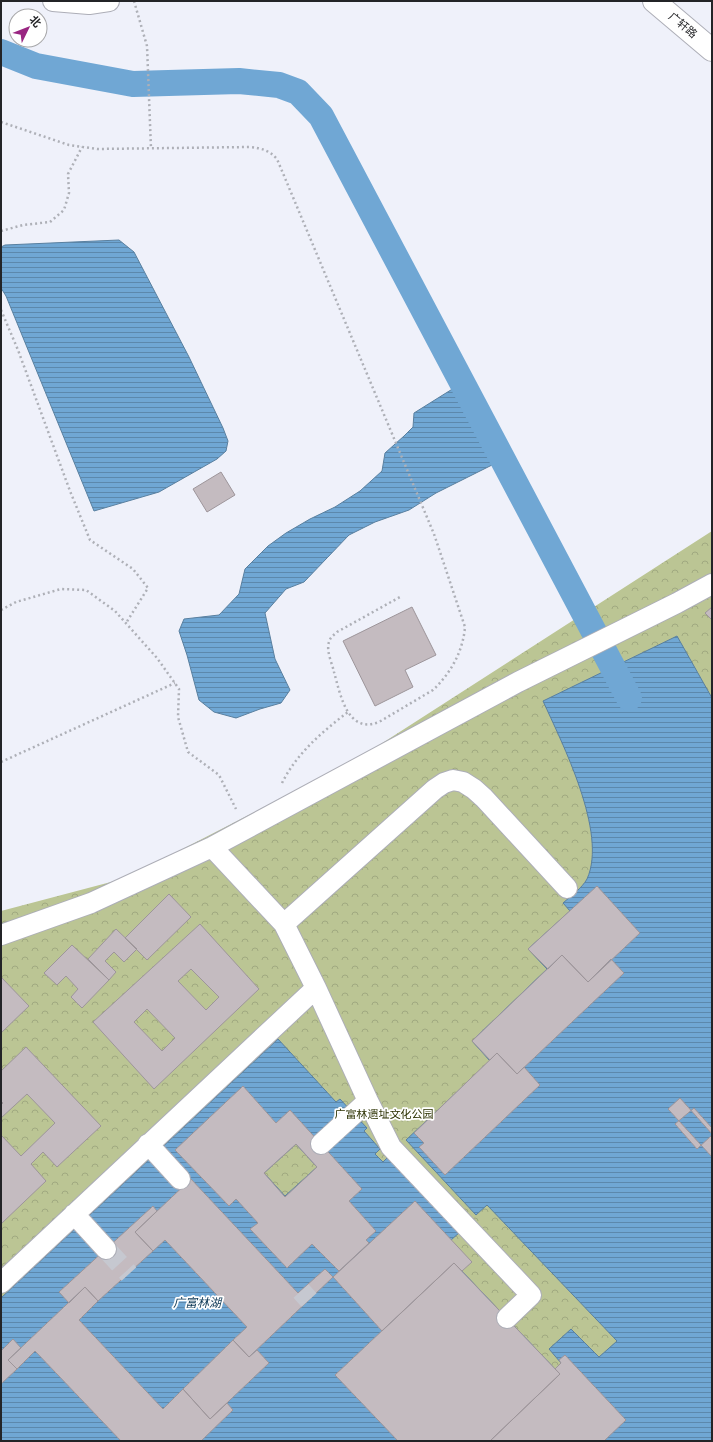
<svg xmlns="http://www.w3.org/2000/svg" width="713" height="1442" font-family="Figtree,'Noto Sans SC',sans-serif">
	<defs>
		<pattern id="park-crowns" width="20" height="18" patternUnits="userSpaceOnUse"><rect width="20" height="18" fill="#bbc594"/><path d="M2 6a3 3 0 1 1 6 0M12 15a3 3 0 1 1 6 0" fill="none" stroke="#a0a980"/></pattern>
		<pattern id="water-rules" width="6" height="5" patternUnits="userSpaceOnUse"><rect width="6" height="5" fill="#70a7d4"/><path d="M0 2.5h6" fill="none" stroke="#5c88ac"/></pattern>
	</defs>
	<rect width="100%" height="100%" fill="#eff1fa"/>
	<path fill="url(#park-crowns)" d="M712,531V1441H1V911L126,878L356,760Z"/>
	<path fill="url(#water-rules)" stroke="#5980a0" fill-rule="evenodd" d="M119,240L134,252L189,357L223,428L228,441L226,451L217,459L159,492L94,511L6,296L1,288V247L5,245Z
		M462,383L502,460L436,493L409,510L375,522L349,535L304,582L286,589L265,613L275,659L290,690L281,703L260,709L236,718L214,712L199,700L187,655L179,631L184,619L219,615L239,594L245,569L268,546L286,533L310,519L335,507L360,491L382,471L385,453L404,436L413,427L414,413Z
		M677,636L712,698V1441H1V1298L278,1039L336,1102L340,1099L367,1128L364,1131L380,1149L375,1154L383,1162L388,1157L460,1232L441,1249L555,1369L561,1363L549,1349L571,1329L599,1357L617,1341L487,1205L476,1215L406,1140L490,1061L472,1041L547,969L528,949L570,911L563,903C571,896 582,888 587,879C608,833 562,743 543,701ZM296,1144L317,1167L285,1196L264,1173Z"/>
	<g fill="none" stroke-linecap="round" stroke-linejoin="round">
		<path stroke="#70a7d4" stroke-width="26" d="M1,52L36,66L133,84L239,81L279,85L298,92L321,116L629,698"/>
	</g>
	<path fill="#c4bbc0" stroke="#9d959a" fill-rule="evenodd" d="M221,472L235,495L207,512L193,489Z
		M412,607L436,655L405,670L413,687L375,706L343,641Z
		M712,607V620L705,613Z
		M597,886L640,933L588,982L562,955L548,969L528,949Z
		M169,894L191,917L147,960L125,938Z
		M200,924L259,989L154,1089L93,1022ZM191,969L219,997L206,1010L178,981ZM147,1009L175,1038L162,1051L134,1022Z
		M116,929L137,949L124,962L114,952L105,961L116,972L109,980L88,959Z
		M72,945L109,980L82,1008L71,997L78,989L66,976L57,985L44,973Z
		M562,955L588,982L611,959L624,973L517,1074L497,1053L490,1060L472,1041Z
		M1,977L29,1006L1,1033Z
		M26,1047L101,1126L57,1167L43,1152L31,1164L46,1181L1,1224V1135L21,1156L55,1123L27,1094L1,1118V1105L3,1103L1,1101V1071Z
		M497,1053L517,1074L524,1067L540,1085L445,1175L419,1147L424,1143L414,1133Z
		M243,1086L276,1123L290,1110L362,1189L349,1201L376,1231L366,1240L369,1243L339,1271L312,1244L287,1268L250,1229L258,1223L236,1199L229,1206L175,1150ZM296,1144L317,1167L285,1197L264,1173Z
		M680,1098L712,1134V1157L668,1109Z
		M694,1108L712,1128V1135L697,1149L675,1124Z
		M191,1179L298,1293L325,1269L333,1277L249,1357L233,1340L247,1327L165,1240L153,1251L135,1232Z
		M415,1201L472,1262L462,1271L454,1263L382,1331L333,1277Z
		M153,1206L157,1211L135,1232L153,1251L98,1301L85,1287L69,1303L59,1292Z
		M454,1263L560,1374L490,1441H398L335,1375Z
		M85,1287L98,1301L79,1320L163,1409L183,1389L210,1419L227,1403L233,1410L201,1441H121L35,1351L17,1369L8,1360Z
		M13,1339L21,1348L8,1360L17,1369L1,1384V1351Z
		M233,1340L249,1357L257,1350L269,1363L210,1419L183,1389Z
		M565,1355L626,1420L604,1441H490L560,1374L555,1369L561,1363L559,1360Z"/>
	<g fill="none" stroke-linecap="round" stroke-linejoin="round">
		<path stroke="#c6c8d0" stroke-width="20" stroke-dasharray="20 10" stroke-linecap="butt" d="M106,1249L129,1274
			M301,1291L309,1300"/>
		<g stroke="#adaeb7" stroke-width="22">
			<path id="pedestrian" d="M53,1L89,4L109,1
				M212,847L284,924L316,988L368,1101L391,1147L531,1295L507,1318
				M284,924L435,789L444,783L453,780L463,782L474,789L484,798L567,888
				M1,935L91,903L212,847L518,682L677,603L712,584
				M148,1144L180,1179
				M321,1144L368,1101
				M74,1214L106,1249
				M1,1283L316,988"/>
		</g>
		<g stroke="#adaeb7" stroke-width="24">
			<path id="tertiary" d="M654,1L712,50"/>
		</g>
		<path stroke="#aeb0b7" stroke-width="2.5" stroke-dasharray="2 3" stroke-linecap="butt" d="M134,1L147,46L151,149
			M1,122L69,145L97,149L249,147C261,148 269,150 277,159L434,534L465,627C463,651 451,673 433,690L379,722C347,735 340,693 334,672C332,663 326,651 329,642C330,637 334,635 337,632L400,597
			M1,231L23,225L50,222L64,210L69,193L68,174L82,147
			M1,310L18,350L70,491L90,540L133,569L148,588L126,623
			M1,610L16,602L61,589L86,590L115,611L157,658L179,689L178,717L188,752L219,775L236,809
			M1,762L175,683
			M282,783C297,753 322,732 348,712"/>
		<use href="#pedestrian" stroke="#fff" stroke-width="20"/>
		<use href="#tertiary" stroke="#fff" stroke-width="22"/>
	</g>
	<g text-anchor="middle" stroke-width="3.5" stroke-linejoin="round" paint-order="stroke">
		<g font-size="11" fill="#232427" stroke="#fff">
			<text transform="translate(683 25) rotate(40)" y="4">广轩路</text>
		</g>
		<g font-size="11" fill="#2b3100" stroke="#fff">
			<text x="384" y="1118">广富林遗址文化公园</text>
		</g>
		<g font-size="12" font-style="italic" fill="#0c3755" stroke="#fff">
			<text x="197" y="1307">广富林湖</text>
		</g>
	</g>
	<rect width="713" height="1442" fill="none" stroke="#232427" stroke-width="4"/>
	<g transform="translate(28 28) rotate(47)"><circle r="19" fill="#ffffff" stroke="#a7a7a9"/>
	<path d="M0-3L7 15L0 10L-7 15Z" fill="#992682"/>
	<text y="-6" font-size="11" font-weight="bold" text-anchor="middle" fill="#232427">北</text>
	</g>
</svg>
